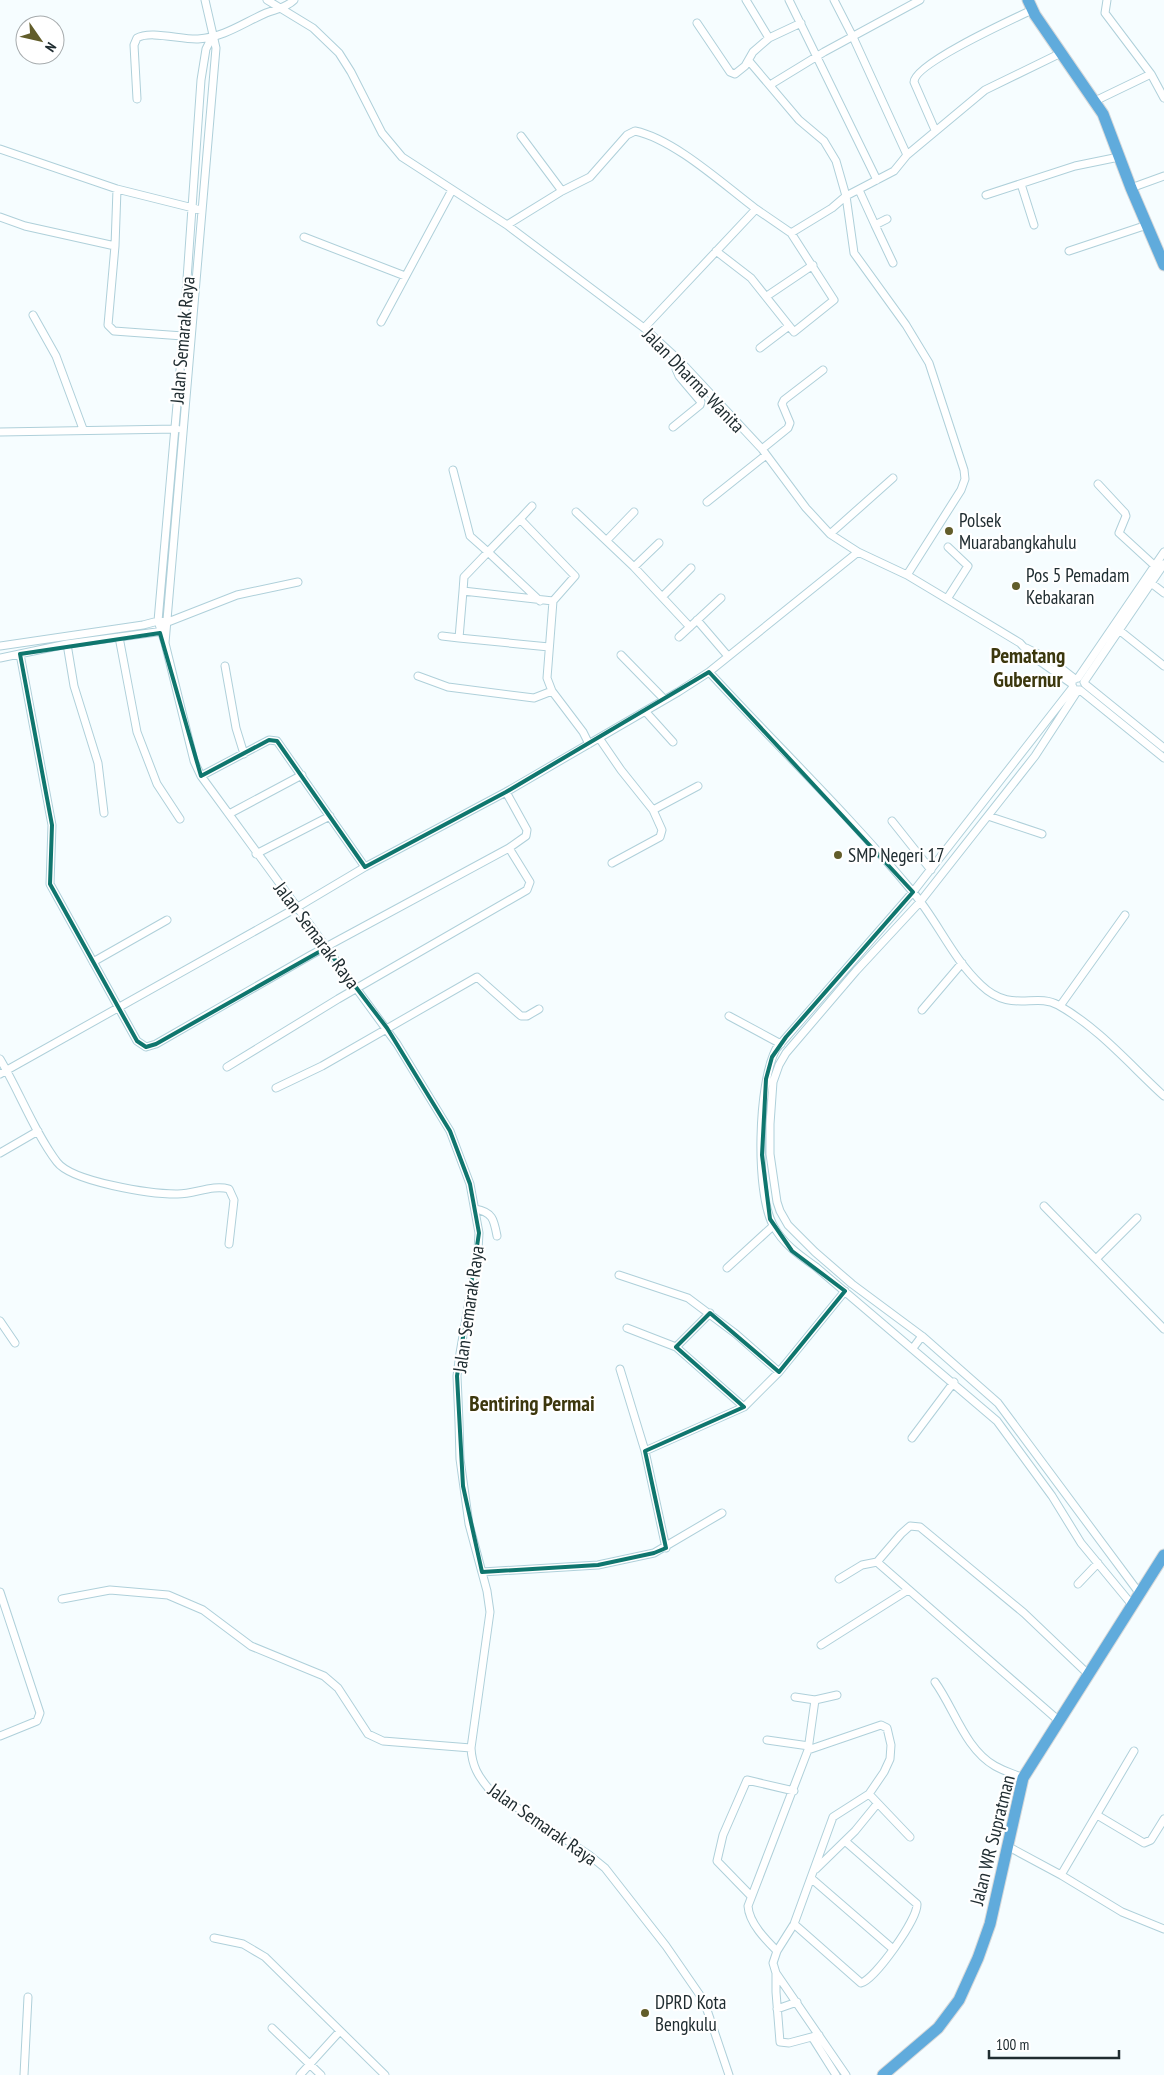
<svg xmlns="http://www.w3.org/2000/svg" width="1164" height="2075" font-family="'PT Sans Narrow',sans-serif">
	<rect width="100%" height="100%" fill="#f6fdff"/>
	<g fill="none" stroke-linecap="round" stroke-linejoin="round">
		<g stroke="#afd0da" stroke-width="9">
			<path id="minor" d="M267,0L313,28L339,53L351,72L382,133L402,157L507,225L644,328L679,360L762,449L806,508L830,534L858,552L907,575L947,599L1020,643L1031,655L1072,684
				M746,0L769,38
				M789,0L877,180
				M834,0L853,37L907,155
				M1107,0L1105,13L1151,74
				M697,23L730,72L735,74L745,66L753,52L769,38L801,23
				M212,37L206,49L201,80L183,336L158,621L165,643L194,761L201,776L397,1044L450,1131L470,1184L479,1233L478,1250L460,1353L457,1376L459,1422L460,1459L469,1524L487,1591L490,1612L471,1748C472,1766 478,1776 489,1789L589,1855L605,1868L666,1946L704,2001L729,2075
				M749,61L799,120L824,141L836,161L846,196L854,253L906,325L929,363L964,470L965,479L961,490L907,575
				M770,85L824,52L920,0
				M137,99L134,45L137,38C150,30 182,40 198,39C225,37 243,23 266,13C276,9 286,8 294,0
				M1095,101L1151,74L1164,98
				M935,130L914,82C914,64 1013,19 1032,10
				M0,149L117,189L201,210
				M1021,184L1034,225
				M1131,188L1164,176
				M117,189L115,246L108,325L114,331L183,336
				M859,190L875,225L887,219
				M562,191L590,177L627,135L635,131C674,139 724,185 756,209
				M986,195L1075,166L1119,157
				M0,217L25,226L115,246
				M507,225L562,191L521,136
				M875,225L893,263
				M304,237L405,276
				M716,251L751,278L794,332L834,300L791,233
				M1069,251L1147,225
				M767,296L813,265
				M33,315L56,356L83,429
				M381,322L452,190
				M644,328L756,209L791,233L832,208L846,196L894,171L907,155L985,90L1061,53
				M760,348L789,326
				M673,427L700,405L701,402L679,376L676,369L679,360
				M0,432L177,429
				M762,449L788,428L790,423L782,404L784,400L823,370
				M453,470L470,536L488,552L464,577L463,591
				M1098,484L1125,513L1126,516L1119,533L1155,566
				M707,502L766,455
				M576,512L634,567L690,627
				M520,519L532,506
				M830,534L893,478
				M607,540L634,512
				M634,567L659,543
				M1151,583L1164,593
				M662,597L691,568
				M947,599L968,566L948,547
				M540,601L488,552L520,519L575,576L553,601L547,678L552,691L583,732L589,744
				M697,620L727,655
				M1119,630L1164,666
				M442,636L459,638
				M119,637L137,732L157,784L180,819
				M679,637L721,598
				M165,643L216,48L205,0
				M67,644L74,686L98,763L104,813
				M0,646L143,625L158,621L168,622L237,595L298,582
				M549,647L459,638L463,591L553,601
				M1026,648L1052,661L1075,679
				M20,654L52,825L50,884L137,1041L146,1047L156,1044L311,955L509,848L526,836L527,830L506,792
				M621,655L664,699
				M0,658L67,644L164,631
				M225,666L236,728L244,754
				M709,672C776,745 848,814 912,891C937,920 952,958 981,985C1011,1014 1035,992 1058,1005C1099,1028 1130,1065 1164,1096
				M418,676L448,687L534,698L552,691
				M1078,678L1164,552
				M1084,682L1164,564
				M1085,684L1164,748
				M1073,687L913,892L776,1049C758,1083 755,1191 773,1225C783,1244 799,1255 816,1267L997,1421L1052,1496L1081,1543L1133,1606
				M1078,690L1035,756L920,902L856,971L786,1053L779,1065L773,1082L770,1124V1154L777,1202L780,1211L788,1225L815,1252L852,1284L922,1336L998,1403L1140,1594
				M1080,690L1164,758
				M645,711L673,742
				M599,738L621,770L653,810L662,830L660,837L612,863
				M201,776L269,740L277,741L365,867
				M653,810L698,786
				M229,814L302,775
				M988,816L1042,834
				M892,821L931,870
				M256,854L330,816
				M93,962L167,920
				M1060,1006L1125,915
				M922,1010L962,963
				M729,1016L781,1044
				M0,1059C19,1091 35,1133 57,1162C72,1182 151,1194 176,1194C193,1195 212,1184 229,1189L234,1200L229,1244
				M227,1067L338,999L527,890L530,882L509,848
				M0,1074L296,908L365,867L506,792L678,692L709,672L858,552
				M276,1088L322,1066L477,977L521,1016H527L539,1009
				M0,1153L38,1131
				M1044,1206L1164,1329
				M475,1209C493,1212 494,1220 497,1236
				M1097,1258L1137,1218
				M727,1268L773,1226
				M619,1275L688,1298L736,1334L779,1372
				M0,1321L15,1343
				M627,1328L676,1347L744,1407
				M676,1347L710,1313
				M913,1348L922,1336
				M620,1369L645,1451L666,1548
				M912,1438L954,1382
				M645,1451L744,1407L779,1372L845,1291
				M877,1562L901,1534L910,1526L920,1527L1024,1613L1088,1674
				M482,1572L598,1565L654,1553L722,1513
				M839,1579L862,1565L877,1562L1058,1720
				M1078,1584L1098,1563
				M0,1592L40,1713L37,1721L0,1736
				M62,1599L110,1590L168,1595L203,1610L251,1646L324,1676L338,1688L368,1734L383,1741L471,1748
				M821,1645L908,1590
				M935,1682C954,1708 965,1749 995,1766C1004,1771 1014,1774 1023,1778
				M795,1697L815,1700L837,1695
				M815,1700L808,1750L881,1725L887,1728L891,1745L890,1759L884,1772L869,1794L833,1817L794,1924L777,1951L773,1963L776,1973L846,2075
				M767,1740L809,1746
				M869,1794L910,1837
				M1097,1815L1144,1843L1151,1840L1164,1819
				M1009,1847L1061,1875L1122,1912L1164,1929
				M816,1869L855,1831L877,1804
				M1061,1875L1134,1751
				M812,1879L893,1949
				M751,1896L717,1861L723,1835L747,1780L794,1791
				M794,1924L861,1983C875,1979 918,1919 917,1904L845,1841
				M214,1938L243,1944L265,1957L385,2075
				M777,1951C766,1940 749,1923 748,1906L808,1750
				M776,1974V1992L780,2042L789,2043L819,2035
				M777,2009L797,2002
				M272,2028L321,2075
				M812,2037L836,2075
				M24,2075L28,1997
				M300,2075L340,2031"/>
		</g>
		<g stroke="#d7d9da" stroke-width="13">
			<path id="trunk" d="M1028,0L1035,15L1103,114L1131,188L1164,265
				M883,2075L938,2028L959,2000L978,1958L990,1924L1023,1778L1164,1555"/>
		</g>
		<use href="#minor" stroke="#fff" stroke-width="7"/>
		<use href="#trunk" stroke="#60abdc" stroke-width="11"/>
	</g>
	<path fill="none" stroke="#0f766e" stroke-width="4" stroke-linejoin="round" d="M160,633L201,776L269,740L277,741L365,867L506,792L709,672L913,892L786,1037L772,1057L766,1079L762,1155L770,1219L792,1251L845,1291L779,1372L710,1313L676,1347L744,1407L645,1451L666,1548L654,1553L598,1565L482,1572L463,1486L457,1376L479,1233L470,1184L450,1131L387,1028L326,948L156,1044L146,1047L137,1041L50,884L52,825L20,654Z"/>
	<g fill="#625d2a" stroke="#fff" stroke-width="2">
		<circle cx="949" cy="531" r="5"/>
		<circle cx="1016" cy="586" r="5"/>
		<circle cx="838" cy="855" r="5"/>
		<circle cx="645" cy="2013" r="5"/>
	</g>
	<g text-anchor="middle" stroke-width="4.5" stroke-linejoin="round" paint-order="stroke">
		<g font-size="19" fill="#202d31" stroke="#fff">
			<text transform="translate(182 340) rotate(-85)" y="7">Jalan Semarak Raya</text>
			<text transform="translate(694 380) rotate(46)" y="7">Jalan Dharma Wanita</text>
			<text transform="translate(317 935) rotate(53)" y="7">Jalan Semarak Raya</text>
			<text transform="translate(468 1309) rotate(-82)" y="7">Jalan Semarak Raya</text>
			<text transform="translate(543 1824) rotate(35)" y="7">Jalan Semarak Raya</text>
			<text transform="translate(992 1840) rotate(-76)" y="7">Jalan WR Supratman</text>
		</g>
		<g font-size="19" fill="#202d31" stroke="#fff" text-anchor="start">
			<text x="959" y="527">Polsek<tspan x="959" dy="22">Muarabangkahulu</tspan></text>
			<text x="1026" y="582">Pos 5 Pemadam<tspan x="1026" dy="22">Kebakaran</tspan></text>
			<text x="848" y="862">SMP Negeri 17</text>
			<text x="655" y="2009">DPRD Kota<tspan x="655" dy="22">Bengkulu</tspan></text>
		</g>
		<g font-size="21" font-weight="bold" fill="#3c370d" stroke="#fff">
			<text x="1028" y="663">Pematang<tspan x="1028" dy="24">Gubernur</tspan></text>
			<text x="532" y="1411">Bentiring Permai</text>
		</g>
	</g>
	<g transform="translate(40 40) rotate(124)"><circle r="24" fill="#ffffff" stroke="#a6abad"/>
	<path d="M0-4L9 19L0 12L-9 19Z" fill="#625d2a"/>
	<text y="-8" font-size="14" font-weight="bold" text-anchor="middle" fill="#202d31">N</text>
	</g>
	<path d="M989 2050v8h130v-8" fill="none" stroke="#202d31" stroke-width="2.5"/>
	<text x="996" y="2050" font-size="15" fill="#202d31" stroke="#ffffff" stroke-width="4" paint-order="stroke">100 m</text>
</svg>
